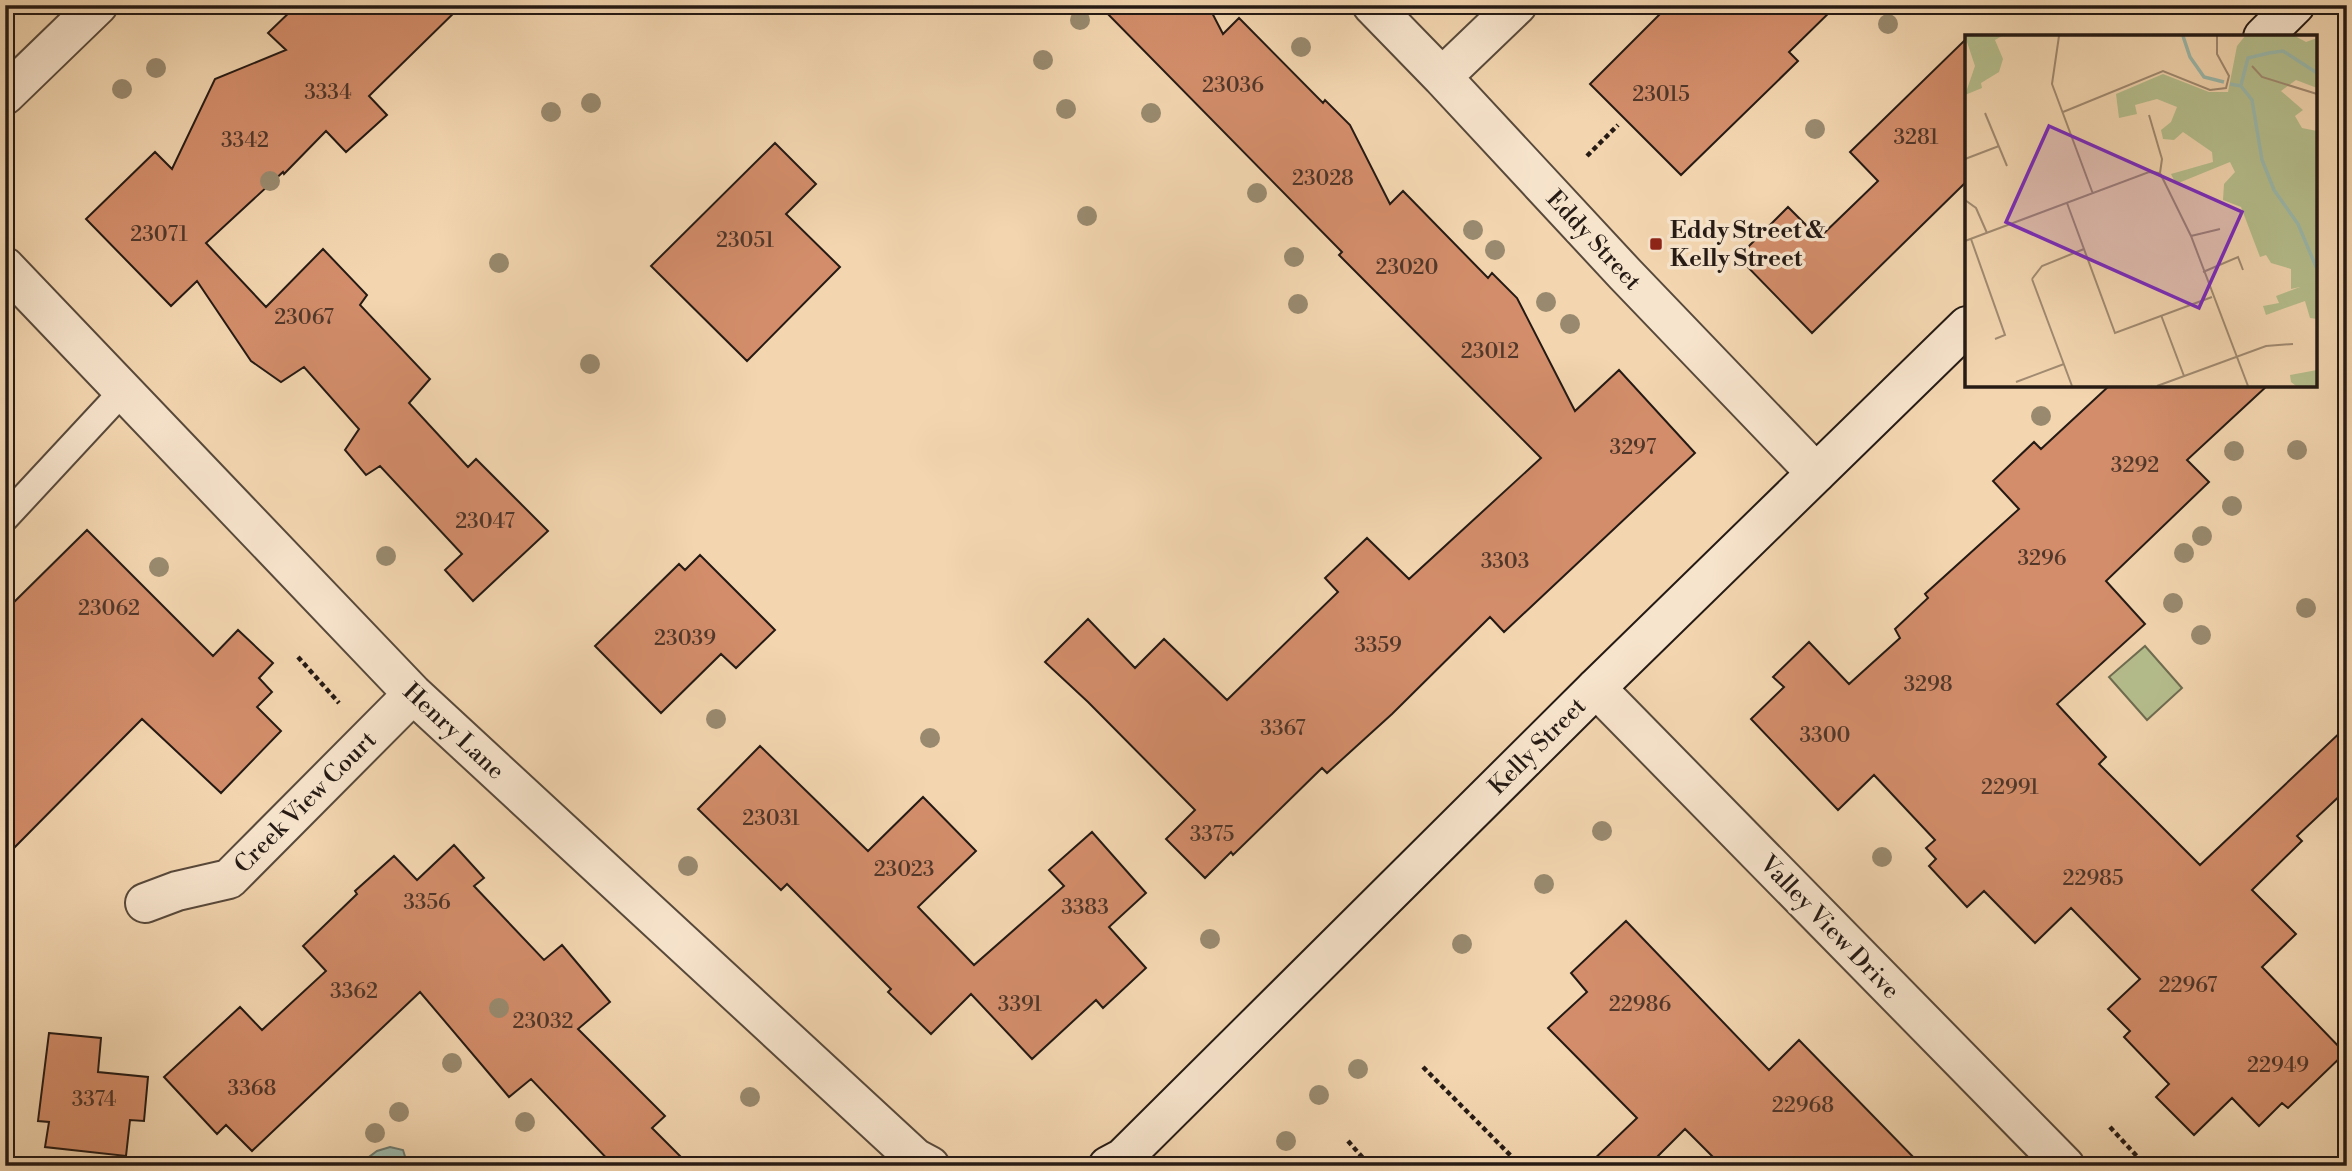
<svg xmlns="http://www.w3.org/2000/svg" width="2352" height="1171" font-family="'Libre Bodoni',serif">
	<rect width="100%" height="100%" fill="#f3d6b0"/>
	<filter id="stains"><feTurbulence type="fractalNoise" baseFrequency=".00286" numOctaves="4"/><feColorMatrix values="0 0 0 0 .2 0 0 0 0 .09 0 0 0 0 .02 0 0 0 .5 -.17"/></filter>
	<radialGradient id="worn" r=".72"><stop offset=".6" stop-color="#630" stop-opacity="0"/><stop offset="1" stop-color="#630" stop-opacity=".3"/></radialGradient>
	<path fill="#b6bf8e" stroke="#6e6c51" stroke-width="2" d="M2145,646L2182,688L2147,720L2109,677Z"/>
	<path fill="#9bb9ac" stroke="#6c796f" stroke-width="2" d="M390,1147L403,1150L408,1166H357L377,1151Z"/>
	<path fill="#d38d6a" stroke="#251a14" stroke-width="2" d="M297,5H462L369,96L387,115L346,152L326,131L284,174L283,172L206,243L266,307L323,249L367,295L360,305L430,379L409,403L468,467L476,459L548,531L473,601L445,570L462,554L380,466L366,475L345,450L359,429L304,367L281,382L251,361L197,281L171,306L86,219L155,152L172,169L215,79L286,50L268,33Z
		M1099,5H1208L1223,34L1239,18L1323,103L1325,100L1350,125L1390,204L1403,191L1488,278L1492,273L1517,298L1575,411L1619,370L1695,453L1504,632L1490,617L1392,714L1327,773L1322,768L1233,855L1231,852L1205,878L1166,839L1195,810L1088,702L1045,662L1088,619L1135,668L1164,639L1227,700L1338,592L1325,578L1367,538L1409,579L1541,458L1339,255L1342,252Z
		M1669,5H1837L1789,52L1798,61L1681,175L1590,84Z
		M1967,38V181L1812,333L1738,257L1788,207L1819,238L1878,181L1850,152Z
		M775,143L816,184L786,214L840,267L747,361L651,266Z
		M2110,385H2268L2187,460L2209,482L2106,581L2145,624L2057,704L2106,757L2099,764L2200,865L2347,726V789L2297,836L2302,841L2252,890L2296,934L2262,967L2345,1053L2288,1108L2282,1103L2259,1126L2232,1098L2194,1135L2156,1097L2169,1084L2124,1037L2130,1031L2108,1009L2140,979L2071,908L2035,943L1984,891L1967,907L1929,866L1936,859L1926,848L1935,840L1874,775L1838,810L1751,719L1784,687L1773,677L1809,642L1849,684L1900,638L1895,629L1928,598L1925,594L2019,509L1993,481L2034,442L2041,449Z
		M87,530L213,656L238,630L273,663L259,678L272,692L257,707L281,731L221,793L142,719L5,857V611Z
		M700,555L775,630L736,668L721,654L661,713L595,646L679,564L685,570Z
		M760,746L868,851L923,797L976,851L918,907L974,965L1064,886L1049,870L1092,832L1146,893L1109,927L1146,968L1103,1008L1096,1000L1032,1059L971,994L931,1034L888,992L891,989L787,884L781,890L698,809Z
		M454,845L484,878L474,886L544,960L562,945L610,1002L578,1029L665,1116L652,1128L690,1166H614L531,1079L509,1097L420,992L252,1151L226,1125L217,1134L164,1077L240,1007L262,1030L326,971L303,946L357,894L355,891L394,856L417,880Z
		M1626,921L1769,1070L1799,1040L1922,1166H1722L1685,1129L1648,1166H1587L1637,1118L1548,1028L1587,992L1571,973Z
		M49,1033L101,1038L98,1072L148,1077L144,1121L130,1120L126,1156L45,1147L49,1122L38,1121Z"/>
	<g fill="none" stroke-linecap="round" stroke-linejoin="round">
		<g stroke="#58493b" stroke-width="30">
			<path id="lane" d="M5,518L123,391"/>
		</g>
		<g stroke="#58493b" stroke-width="42">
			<path id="street" d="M1372,5L1442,77L1625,274L1816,473
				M1442,77L1517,5
				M5,95L98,5
				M5,267L413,694L915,1158L930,1166
				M1596,688L2065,1166
				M145,903L177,891L229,879L413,694"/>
		</g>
		<g stroke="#251a14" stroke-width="42">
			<path id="secondary" d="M2263,37L2295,5
				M1108,1166L1123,1158L1596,688L1967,326"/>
		</g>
		<path stroke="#251a14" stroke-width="4.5" stroke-dasharray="5 3.5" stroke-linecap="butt" d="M1587,156L1618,125
			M298,657L339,703
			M1423,1067L1521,1166
			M2110,1127L2146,1166
			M1348,1141L1370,1166"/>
		<use href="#lane" stroke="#f7e4cc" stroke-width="26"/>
		<use href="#street" stroke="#f7e4cc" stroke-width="38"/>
		<use href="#secondary" stroke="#f7e4cc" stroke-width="38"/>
	</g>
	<g fill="#998a6f">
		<circle cx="1080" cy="20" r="10"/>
		<circle cx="1888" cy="24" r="10"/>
		<circle cx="1301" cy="47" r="10"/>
		<circle cx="1043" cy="60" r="10"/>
		<circle cx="156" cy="68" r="10"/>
		<circle cx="122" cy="89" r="10"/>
		<circle cx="591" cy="103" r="10"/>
		<circle cx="1066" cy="109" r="10"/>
		<circle cx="551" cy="112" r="10"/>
		<circle cx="1151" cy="113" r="10"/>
		<circle cx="1815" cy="129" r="10"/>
		<circle cx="270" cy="181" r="10"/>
		<circle cx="1257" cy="193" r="10"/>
		<circle cx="1087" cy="216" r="10"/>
		<circle cx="1473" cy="230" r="10"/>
		<circle cx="1495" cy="250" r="10"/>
		<circle cx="1294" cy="257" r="10"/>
		<circle cx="499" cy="263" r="10"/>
		<circle cx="1546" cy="302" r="10"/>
		<circle cx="1298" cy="304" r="10"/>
		<circle cx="1570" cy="324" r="10"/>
		<circle cx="590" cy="364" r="10"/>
		<circle cx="2041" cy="416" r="10"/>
		<circle cx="2297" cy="450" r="10"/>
		<circle cx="2234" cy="451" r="10"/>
		<circle cx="2232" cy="506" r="10"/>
		<circle cx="2202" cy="536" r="10"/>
		<circle cx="2184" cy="553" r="10"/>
		<circle cx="386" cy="556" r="10"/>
		<circle cx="159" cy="567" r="10"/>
		<circle cx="2173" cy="603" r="10"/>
		<circle cx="2306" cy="608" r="10"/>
		<circle cx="2201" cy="635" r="10"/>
		<circle cx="716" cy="719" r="10"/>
		<circle cx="930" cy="738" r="10"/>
		<circle cx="1602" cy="831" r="10"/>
		<circle cx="1882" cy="857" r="10"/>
		<circle cx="688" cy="866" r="10"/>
		<circle cx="1544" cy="884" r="10"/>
		<circle cx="1210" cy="939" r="10"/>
		<circle cx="1462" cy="944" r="10"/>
		<circle cx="499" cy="1008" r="10"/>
		<circle cx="452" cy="1063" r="10"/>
		<circle cx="1358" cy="1069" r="10"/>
		<circle cx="1319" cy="1095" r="10"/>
		<circle cx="750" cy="1097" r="10"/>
		<circle cx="399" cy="1112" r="10"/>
		<circle cx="525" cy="1122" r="10"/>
		<circle cx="375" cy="1133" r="10"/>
		<circle cx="1286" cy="1141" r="10"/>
	</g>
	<rect fill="#8f2418" stroke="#f7e4cc" stroke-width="2.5" x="1649" y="237" width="14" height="14" rx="3.5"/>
	<g text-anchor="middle" stroke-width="7" stroke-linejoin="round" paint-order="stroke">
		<g font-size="21" fill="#50372a">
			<text x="1233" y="92">23036</text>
			<text x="328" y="99">3334</text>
			<text x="1661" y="101">23015</text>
			<text x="1916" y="144">3281</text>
			<text x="245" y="147">3342</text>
			<text x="1323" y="185">23028</text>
			<text x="159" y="241">23071</text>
			<text x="745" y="247">23051</text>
			<text x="1407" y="274">23020</text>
			<text x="304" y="324">23067</text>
			<text x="1490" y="358">23012</text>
			<text x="1633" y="454">3297</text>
			<text x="2135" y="472">3292</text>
			<text x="485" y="528">23047</text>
			<text x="2042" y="565">3296</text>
			<text x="1505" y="568">3303</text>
			<text x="109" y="615">23062</text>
			<text x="685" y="645">23039</text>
			<text x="1378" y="652">3359</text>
			<text x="1928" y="691">3298</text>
			<text x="1283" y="735">3367</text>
			<text x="1825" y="742">3300</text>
			<text x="2010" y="794">22991</text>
			<text x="771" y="825">23031</text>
			<text x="1212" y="841">3375</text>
			<text x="904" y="876">23023</text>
			<text x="2093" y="885">22985</text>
			<text x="427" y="909">3356</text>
			<text x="1085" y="914">3383</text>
			<text x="2188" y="992">22967</text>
			<text x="354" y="998">3362</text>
			<text x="1020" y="1011">3391</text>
			<text x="1640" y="1011">22986</text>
			<text x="543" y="1028">23032</text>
			<text x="2278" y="1072">22949</text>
			<text x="252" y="1095">3368</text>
			<text x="94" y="1106">3374</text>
			<text x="1803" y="1112">22968</text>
		</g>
		<g font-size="24" font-weight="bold" fill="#251a14" stroke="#f7e4cc" text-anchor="start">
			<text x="1670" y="238">Eddy Street &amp;<tspan x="1670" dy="28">Kelly Street</tspan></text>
		</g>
		<g font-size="24" fill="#251a14" stroke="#f7e4cc">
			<text transform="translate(1594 240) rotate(47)" y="8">Eddy Street</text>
			<text transform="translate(454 731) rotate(43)" y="8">Henry Lane</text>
			<text transform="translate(1537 746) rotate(-45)" y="8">Kelly Street</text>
			<text transform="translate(305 802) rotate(-45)" y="8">Creek View Court</text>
			<text transform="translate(1830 927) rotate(46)" y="8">Valley View Drive</text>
		</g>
	</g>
	<g transform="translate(1965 35)">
		<rect width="352" height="352" fill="#f3d6b0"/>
		<path d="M0,1H37L30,5L38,24L34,37L16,48L17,53L0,60L10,31ZM280,1H330L341,7L352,3V53L331,45L316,56L338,75L330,81L337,93L352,96V284L345,283L340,266L301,280L298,271L314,268L311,261L335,252L326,254V234L306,228L301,220L295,222L276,172L258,165L259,149L270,137L265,127L211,149L206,139L248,127L247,117L218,97L209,105L198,104L196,95L206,87L212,72L192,64L170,70L172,79L154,83L151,59L198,39L244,57H263L272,11ZM352,335V351H331L326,347L325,340Z" fill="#b6bf8e"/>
		<path fill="none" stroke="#9bb9ac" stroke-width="3.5" d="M218,1L225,22L239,42L259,47M265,49L276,51L287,65L297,125L309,155L333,189L352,234M276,50L283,23L304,18L318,16L352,38"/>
		<path fill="none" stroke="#a18b72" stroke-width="2" d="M94,1L87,49L128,159M287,31L297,42L352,59M98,77L198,36L245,55L261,53L264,41L252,19V1M20,78L42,131M184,80L197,124L195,138M0,124L34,111M195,138L226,201L283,351M0,165L11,173L22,198M102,168L150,298L247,262M226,201L255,194M6,204L40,300L30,304M0,206L184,137L195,138M238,237L273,222L278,235M67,244L107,351M67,244L77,231L119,214M196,280L219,341M51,347L99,329M192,351L301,311L328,309"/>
		<path fill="#7b2cbf" fill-opacity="0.15" stroke="#7b2cbf" stroke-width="3.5" d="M84,91L277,177L234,273L41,187Z"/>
		<rect width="352" height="352" fill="none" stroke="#251a14" stroke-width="3.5"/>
	</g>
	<rect width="2352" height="1171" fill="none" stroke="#f3d6b0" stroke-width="28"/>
	<rect x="7" y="7" width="2338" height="1157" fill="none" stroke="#251a14" stroke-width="3.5"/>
	<rect x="14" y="14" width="2324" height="1143" fill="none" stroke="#251a14" stroke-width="2"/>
	<rect width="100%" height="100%" filter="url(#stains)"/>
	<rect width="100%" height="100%" fill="url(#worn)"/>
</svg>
